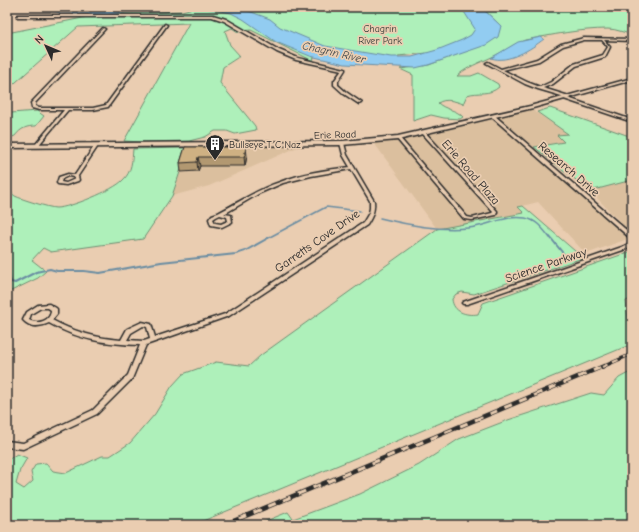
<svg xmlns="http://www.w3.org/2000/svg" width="639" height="532" font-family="'Comic Neue',sans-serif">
	<rect width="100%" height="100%" fill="#eacdb1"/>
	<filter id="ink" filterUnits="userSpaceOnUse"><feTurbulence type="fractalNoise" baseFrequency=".025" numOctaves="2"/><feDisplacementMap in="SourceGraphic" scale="8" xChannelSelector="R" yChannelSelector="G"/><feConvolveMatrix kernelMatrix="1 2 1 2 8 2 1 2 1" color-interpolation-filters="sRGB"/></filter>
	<g filter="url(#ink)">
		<path fill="#dbbf9e" d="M531,109L568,134L558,135L565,142L531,147L495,116Z
			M492,117L630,238L586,254L538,202L518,207L524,213L437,229L374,143Z
			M300,146L209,186L172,196L188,148Z
			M632,180V234L590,191Z"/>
		<path fill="#aef0ba" stroke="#6c8e72" d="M187,7H470L497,25L447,51L398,56L396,64L315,53L313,61L251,30L238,32L232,28L225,31L230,45L240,56L223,67L220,83L255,126L256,130L235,134L227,131H215L205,137L189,141L141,142L124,141L189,23L78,27L7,90V33L103,14L182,11L193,8Z
			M481,7H632V34C623,33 617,29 608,29C580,29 552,35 525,40C513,44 504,52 492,57C479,63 467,67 457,76H471L479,73L498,84L499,87C489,96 479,91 467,95L463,104C456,101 445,98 438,103C445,110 456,109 463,117L460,119L444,118L431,115L413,121V75L400,69L429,65L466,51L501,26Z
			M7,104L11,113L37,111L44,116L36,126C27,126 21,128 15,136L7,139Z
			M550,108L632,137V180L590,191L534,147L564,142L557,135L568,134L537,112Z
			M188,148L172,196L143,239L51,252L43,248L32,260L46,271L38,278L7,293V187C9,190 12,194 15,196C21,199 50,208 56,208C70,208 114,190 123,180C132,172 132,160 133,149Z
			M523,206L583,258L474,294L462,292L456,294L452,299C453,312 466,316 478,314L483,303L632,251V298L626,301L628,319L632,323V344L193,525H7V460L17,454L27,458L20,470L16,484L24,489L33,481L31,472L36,464L46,463L53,471L66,473L102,456H110L130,443L155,414L172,386L183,374L216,362L249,366L261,355L437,229L524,213L518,207Z
			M632,371V525H256L288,512L293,519L360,494L419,465L459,439L508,420L591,393L604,395L619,378Z"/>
		<path fill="#92ccf1" stroke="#698ca2" d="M34,7L103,9L173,7L107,14L58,12Z
			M200,7H238L270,19L280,27L325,46L391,57H412L437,50L462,40L471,35L475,29L461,7H481L501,26L498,37L486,45L428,65L415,68L345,64L310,56L276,42L243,19L231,13Z
			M541,37L544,39C531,49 508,64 491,58L518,42Z"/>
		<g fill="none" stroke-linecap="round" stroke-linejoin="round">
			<path stroke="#698ca2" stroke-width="1.5" d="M380,218C409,225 438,231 468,228C487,226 505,215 525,218C537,220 543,229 550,238
				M268,238L326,207L360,211"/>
			<path stroke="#698ca2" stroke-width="2" d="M550,237L566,257
				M7,269L11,282L15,283L36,272L50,269L57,271H84L100,273L161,262L236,254L245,251L270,237"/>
			<g stroke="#2b2b2b" stroke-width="3">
				<path id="street" d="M18,15H213L226,19L279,50L298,58L345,69V70L338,81V85L346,92L362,103L359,104L344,94L334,85V81L342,70L296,60L277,52L224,21L212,17H17Z
					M165,24L167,25L108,107L93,110H68L37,147H35V145L64,110H39L32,108L31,103L103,28L105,29L35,103V106L39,108H93L106,105Z
					M584,38L632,39V41L604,40L610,47L605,57L576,66L553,84L543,88L569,96L570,97L568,98L632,120V122L564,99L563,98L565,97L538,89L525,84L486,63L488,62L501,69L537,59L561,44ZM584,40H602L608,47L603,55L574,64L551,82L540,87L527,82L503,70L539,61L563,46Z
					M492,115H494L632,235V238H630L492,117Z
					M422,131H424L497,211V212L496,215L472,220L464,219L396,138L399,137L467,217L472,218L492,213L493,212L422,133Z
					M341,142H342L344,143L347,155L374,201C375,211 372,217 367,225L229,316L146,345L132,379L97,414L23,449L7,447V441L23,443L93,410L128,375L140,345C107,344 78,340 49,323C40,327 30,328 23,320L27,312L38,305L49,304L56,308L57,309V314L52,320C74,332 97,338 121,340L127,329L142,322L151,324L155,337L225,314L363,223L369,213L370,208V201L351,169L311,176L283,183L260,193L224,214L231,215L232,222L222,227L211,225L209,219L212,215L218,213C239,202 258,189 280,182C302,173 326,170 350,167L343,155L340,143ZM220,215L227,217L228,221L221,224L215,223L213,219L216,217ZM41,308H48L51,310C51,321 38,325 29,320L31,314ZM143,326L147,327L150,339L144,341L127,340L131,333Z
					M95,145H96L98,146L78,176L79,180L78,181L66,185L58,184L57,183L59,177L68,174L75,175ZM68,176L74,177L75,179L66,183L61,182L62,179Z
					M632,242V246L626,249L467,304H463L462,303L463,302L622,247Z"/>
			</g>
			<g stroke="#2b2b2b" stroke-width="3">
				<path id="secondary" d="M632,78V80L533,108L398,140L342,145L7,148V144L342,141L398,136L530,106Z"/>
			</g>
			<use href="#street" fill="#eacdb1" fill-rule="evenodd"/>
			<use href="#secondary" fill="#eacdb1" fill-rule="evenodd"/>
			<g stroke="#2b2b2b" stroke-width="3.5">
				<path id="rail-far1" d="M602,367L632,354"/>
			</g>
			<g stroke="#2b2b2b" stroke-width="4.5">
				<path id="rail" d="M224,525L604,366"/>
			</g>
			<use href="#rail-far1" stroke="#eacdb1" stroke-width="2" stroke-dasharray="6" stroke-linecap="butt"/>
			<use href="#rail" stroke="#eacdb1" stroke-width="3" stroke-dasharray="8" stroke-linecap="butt"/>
		</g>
		<path fill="#b29871" stroke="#2b2b2b" d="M185,147L247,156L245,166H200L198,171L181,172L180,163Z"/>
		<path fill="#917c5c" stroke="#2b2b2b" d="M246,147L247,156L245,166L244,157Z
			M198,157L200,166L198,171L197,162Z"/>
		<path fill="#cfb183" stroke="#2b2b2b" d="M185,147H246L244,157H198L197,162L180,163Z"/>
	</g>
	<defs>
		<g id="building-pin" transform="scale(1)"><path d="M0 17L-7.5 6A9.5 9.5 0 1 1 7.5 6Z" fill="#2b2b2b" stroke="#eacdb1"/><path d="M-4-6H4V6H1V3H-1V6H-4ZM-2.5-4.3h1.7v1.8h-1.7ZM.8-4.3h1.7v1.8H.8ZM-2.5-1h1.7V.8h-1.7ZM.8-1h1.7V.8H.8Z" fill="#fff"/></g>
	</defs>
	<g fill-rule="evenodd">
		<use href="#building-pin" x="215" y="144"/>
	</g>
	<g text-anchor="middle" stroke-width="3.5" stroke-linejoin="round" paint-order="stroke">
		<g font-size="10" fill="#383f39" stroke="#eacdb1">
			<text x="380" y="32">Chagrin<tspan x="380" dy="12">River Park</tspan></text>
		</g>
		<g font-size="10" fill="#2b2b2b" stroke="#eacdb1">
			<text transform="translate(335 134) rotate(-2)" y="4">Erie Road</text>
		</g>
		<g font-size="10" fill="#2b2b2b" stroke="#eacdb1" text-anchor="start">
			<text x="229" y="148">Bullseye T C Naz</text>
		</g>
		<g font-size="11" font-style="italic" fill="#3a4349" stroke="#eacdb1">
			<text transform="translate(334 52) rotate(13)" y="4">Chagrin River</text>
		</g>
		<g font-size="12" fill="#2b2b2b" stroke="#eacdb1">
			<text transform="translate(569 169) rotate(41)" y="4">Research Drive</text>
			<text transform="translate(471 172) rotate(49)" y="4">Erie Road Plaza</text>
			<text transform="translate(317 241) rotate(-35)" y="4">Garretts Cove Drive</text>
			<text transform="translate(546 265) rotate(-19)" y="4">Science Parkway</text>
		</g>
	</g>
	<rect width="639" height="532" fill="none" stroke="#eacdb1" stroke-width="24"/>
	<rect x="12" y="12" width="615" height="508" fill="none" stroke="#2b2b2b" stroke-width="1.5" filter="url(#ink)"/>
	<g transform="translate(46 46) rotate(314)" stroke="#eacdb1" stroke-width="3" paint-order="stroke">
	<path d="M0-3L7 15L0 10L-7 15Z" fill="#2b2b2b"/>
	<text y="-6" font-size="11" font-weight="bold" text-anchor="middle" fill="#2b2b2b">N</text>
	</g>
</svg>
